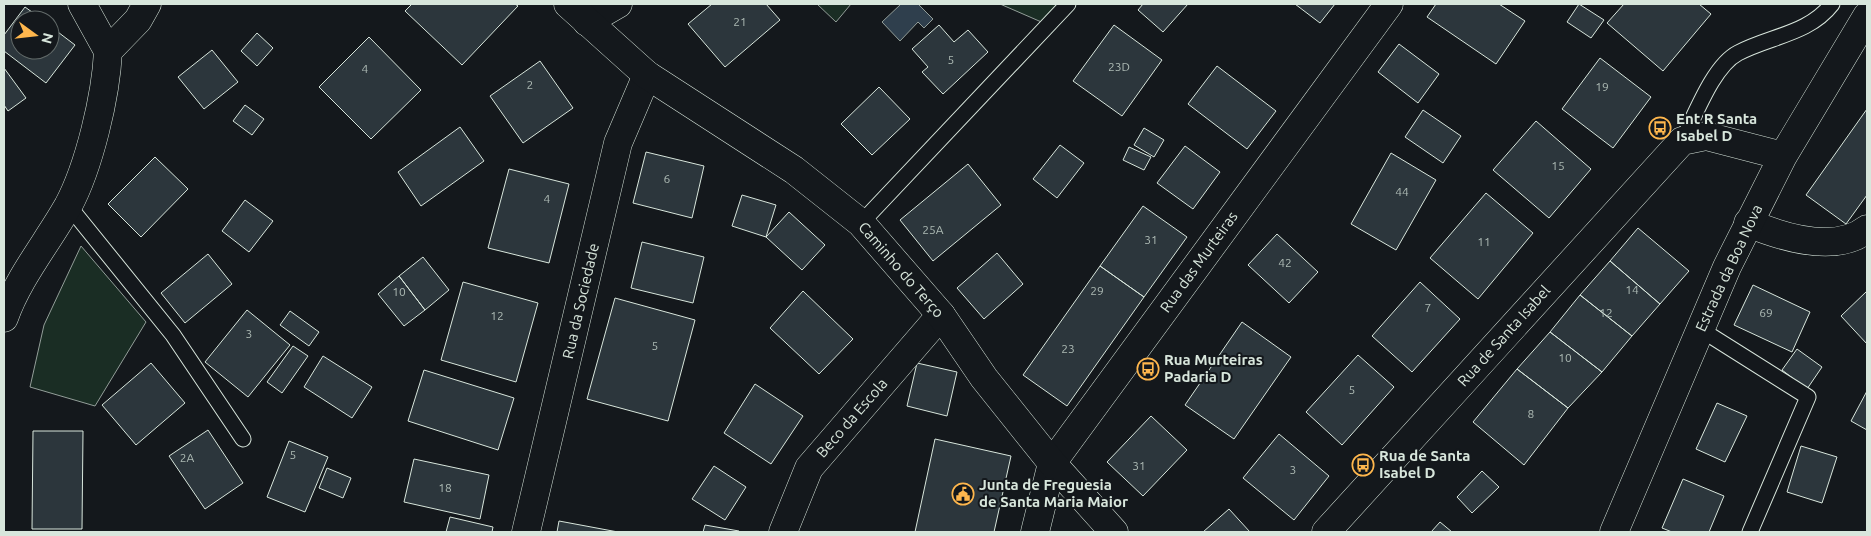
<svg xmlns="http://www.w3.org/2000/svg" width="1871" height="536" font-family="Ubuntu,sans-serif">
	<rect width="100%" height="100%" fill="#14181c"/>
	<path fill="#1a2d24" stroke="#939e99" d="M817,4H851L836,22Z
		M1000,4H1063L1046,24Z
		M81,246L146,322L95,406L30,387L44,325Z"/>
	<path fill="#2f3f4d" stroke="#939e99" d="M901,4H918L933,19L924,28L918,22L900,41L882,22Z"/>
	<path fill="#2c363c" stroke="#d8e6dc" d="M412,4H515L518,6L462,65L405,11Z
		M712,4H766L780,20L725,67L688,24Z
		M1143,4H1188L1163,32L1138,10Z
		M1295,4H1335L1320,23Z
		M1436,4H1499L1525,21L1496,64L1427,17Z
		M1579,4L1604,20L1591,38L1567,22Z
		M1624,4H1699L1711,14L1663,71L1607,23Z
		M25,7L43,20H20V50H50V26L75,45L46,83L4,51V35Z
		M939,25L954,42L968,30L988,52L943,94L922,72L928,67L912,49Z
		M1114,25L1162,60L1122,116L1073,81Z
		M257,33L273,48L257,66L241,51Z
		M369,37L421,90L371,139L319,87Z
		M1399,44L1439,74L1418,103L1378,72Z
		M212,50L238,82L204,109L178,77Z
		M1600,58L1651,97L1613,148L1562,109Z
		M540,61L573,108L523,143L490,96Z
		M1217,66L1276,111L1247,149L1188,104Z
		M4,68L26,98L8,111L4,105Z
		M879,87L910,119L872,155L841,124Z
		M245,105L264,119L252,135L233,121Z
		M1867,109V195L1846,224L1806,195Z
		M1423,110L1461,136L1443,163L1405,137Z
		M1536,121L1591,169L1549,218L1493,170Z
		M460,127L484,161L421,206L398,172Z
		M1144,128L1164,140L1154,157L1134,145Z
		M1060,145L1084,163L1057,198L1033,179Z
		M1185,146L1220,172L1193,209L1157,183Z
		M1129,147L1151,157L1144,170L1123,160Z
		M646,152L704,166L692,218L633,203Z
		M1391,153L1436,180L1396,250L1351,224Z
		M155,157L188,189L141,237L108,204Z
		M968,164L1001,205L933,261L900,220Z
		M509,169L569,184L549,263L488,248Z
		M1486,193L1533,233L1478,299L1430,258Z
		M742,195L776,205L766,237L732,226Z
		M245,200L273,221L249,252L222,231Z
		M1143,206L1187,237L1144,297L1100,266Z
		M789,212L825,245L802,270L766,237Z
		M1638,228L1689,271L1660,304L1610,261Z
		M1277,234L1318,272L1289,303L1248,265Z
		M642,242L704,257L693,303L631,288Z
		M997,253L1023,284L984,319L957,288Z
		M208,254L232,284L185,323L161,293Z
		M423,257L449,290L425,310L399,276Z
		M1610,261L1660,304L1632,336L1580,295Z
		M1100,266L1144,297L1067,406L1023,375Z
		M399,276L425,310L404,326L378,294Z
		M463,282L538,303L516,382L441,360Z
		M1420,282L1460,319L1412,372L1372,336Z
		M1753,285L1810,312L1792,352L1734,325Z
		M803,291L853,339L819,374L770,328Z
		M1867,291V344L1841,316Z
		M1580,295L1632,336L1602,372L1550,332Z
		M615,298L695,320L668,421L587,399Z
		M247,310L290,345L248,397L205,362Z
		M290,311L319,332L309,346L280,325Z
		M1242,322L1291,357L1234,439L1185,405Z
		M1550,332L1602,372L1568,408L1517,369Z
		M293,346L308,356L282,393L267,382Z
		M1797,349L1822,367L1807,389L1782,370Z
		M1358,355L1394,387L1342,445L1306,412Z
		M323,356L372,387L352,418L304,387Z
		M151,363L185,403L136,445L102,405Z
		M917,363L957,372L947,416L907,406Z
		M1517,369L1568,408L1524,465L1473,422Z
		M424,370L514,398L498,450L408,421Z
		M755,384L803,416L771,464L724,433Z
		M1867,391V430L1851,421Z
		M1717,403L1747,416L1725,462L1696,449Z
		M1151,416L1187,450L1143,496L1107,462Z
		M208,430L243,483L205,509L169,456Z
		M33,431H83L82,529H32Z
		M1279,434L1329,476L1294,520L1243,478Z
		M935,439L1011,456L994,532H915Z
		M289,441L328,457L305,512L267,497Z
		M1801,446L1837,457L1822,503L1787,492Z
		M414,459L489,475L480,519L404,502Z
		M714,466L746,487L725,520L692,499Z
		M327,468L351,478L343,498L319,488Z
		M1482,471L1499,487L1472,513L1457,497Z
		M1683,479L1724,496L1709,532H1672L1662,528Z
		M1229,509L1250,532H1203Z
		M450,517L493,527L492,532H446Z
		M559,521L618,532H557Z
		M1440,522L1452,532H1431Z
		M705,525L739,531V532H703Z"/>
	<g fill="none" stroke-linecap="round" stroke-linejoin="round">
		<g stroke="#d8e6dc" stroke-width="17">
			<path id="lane" d="M1682,141C1695,116 1713,66 1738,53C1770,36 1809,34 1832,4
				M68,205L173,335L243,439
				M861,223L1068,4
				M1700,329L1808,397L1750,532"/>
		</g>
		<g stroke="#d8e6dc" stroke-width="29">
			<path id="street" d="M82,4L108,51
				M587,22L618,4
				M1748,223C1782,237 1836,254 1867,229
				M4,318C18,278 47,243 68,206C89,167 106,96 108,51L138,20L147,4
				M526,532L618,143L647,75
				M783,532L809,468L941,315
				M1035,532L1052,463L1389,4"/>
		</g>
		<g stroke="#d8e6dc" stroke-width="29">
			<path id="secondary" d="M568,4L647,75L794,170L861,223L941,315L984,378L1052,463L1114,532
				M1326,532L1682,141L1706,136L1783,156
				M1614,532L1727,267L1783,156L1867,16"/>
		</g>
		<use href="#lane" stroke="#14181c" stroke-width="15"/>
		<use href="#street" stroke="#14181c" stroke-width="28"/>
		<use href="#secondary" stroke="#14181c" stroke-width="28"/>
	</g>
	<defs>
		<g id="bus-ring" transform="scale(1.125)"><circle r="9.5" fill="#14181c" stroke="#ffb74d" stroke-width="1.5"/><path d="M-5-6H5V4H4V6H2V4H-2V6H-4V4H-5ZM-3.5-4V0h7V-4ZM-3.5 1.2v1.5H-2V1.2ZM2 1.2v1.5H3.5V1.2Z" fill="#ffb74d"/></g>
		<g id="civic-ring" transform="scale(1.125)"><circle r="9.5" fill="#14181c" stroke="#ffb74d" stroke-width="1.5"/><path d="M-.6-6.5H3V-4.5H.6V-3L4-1V1h2V6H-6V1h2V-1L-.6-3ZM-1.2 2.5V6h2.4V2.5Z" fill="#ffb74d"/></g>
	</defs>
	<g fill-rule="evenodd">
		<use href="#bus-ring" x="1660" y="128"/>
		<use href="#bus-ring" x="1148" y="369"/>
		<use href="#bus-ring" x="1363" y="465"/>
		<use href="#civic-ring" x="963" y="494"/>
	</g>
	<g text-anchor="middle" stroke-width="4" stroke-linejoin="round" paint-order="stroke">
		<g font-size="12" fill="#adbab4">
			<text x="740" y="26">21</text>
			<text x="951" y="64">5</text>
			<text x="1119" y="71">23D</text>
			<text x="365" y="73">4</text>
			<text x="530" y="89">2</text>
			<text x="1602" y="91">19</text>
			<text x="1558" y="170">15</text>
			<text x="667" y="183">6</text>
			<text x="1402" y="196">44</text>
			<text x="547" y="203">4</text>
			<text x="933" y="234">25A</text>
			<text x="1151" y="244">31</text>
			<text x="1484" y="246">11</text>
			<text x="1285" y="267">42</text>
			<text x="1632" y="294">14</text>
			<text x="1097" y="295">29</text>
			<text x="399" y="296">10</text>
			<text x="1428" y="312">7</text>
			<text x="1606" y="317">12</text>
			<text x="1766" y="317">69</text>
			<text x="497" y="320">12</text>
			<text x="249" y="338">3</text>
			<text x="655" y="350">5</text>
			<text x="1068" y="353">23</text>
			<text x="1565" y="362">10</text>
			<text x="1352" y="394">5</text>
			<text x="1531" y="418">8</text>
			<text x="293" y="459">5</text>
			<text x="187" y="462">2A</text>
			<text x="1139" y="470">31</text>
			<text x="1293" y="474">3</text>
			<text x="445" y="492">18</text>
		</g>
		<g font-size="15" font-weight="bold" fill="#d8e6dc" stroke="#14181c" text-anchor="start">
			<text x="1676" y="124">Ent R Santa<tspan x="1676" dy="17">Isabel D</tspan></text>
			<text x="1164" y="365">Rua Murteiras<tspan x="1164" dy="17">Padaria D</tspan></text>
			<text x="1379" y="461">Rua de Santa<tspan x="1379" dy="17">Isabel D</tspan></text>
			<text x="979" y="490">Junta de Freguesia<tspan x="979" dy="17">de Santa Maria Maior</tspan></text>
		</g>
		<g font-size="15" fill="#d8e6dc" stroke="#14181c">
			<text transform="translate(1199 262) rotate(-54)" y="5">Rua das Murteiras</text>
			<text transform="translate(1729 268) rotate(-65)" y="5">Estrada da Boa Nova</text>
			<text transform="translate(901 270) rotate(49)" y="5">Caminho do Terço</text>
			<text transform="translate(581 301) rotate(-77)" y="5">Rua da Sociedade</text>
			<text transform="translate(1504 336) rotate(-48)" y="5">Rua de Santa Isabel</text>
			<text transform="translate(852 418) rotate(-49)" y="5">Beco da Escola</text>
		</g>
	</g>
	<rect width="1871" height="536" fill="none" stroke="#d8e6dc" stroke-width="10"/>
	<g transform="translate(35 35) rotate(105)"><circle r="24" fill="#14181c" stroke="#626a69"/>
	<path d="M0-4L9 19L0 12L-9 19Z" fill="#ffb74d"/>
	<text y="-8" font-size="14" font-weight="bold" text-anchor="middle" fill="#d8e6dc">N</text>
	</g>
</svg>
